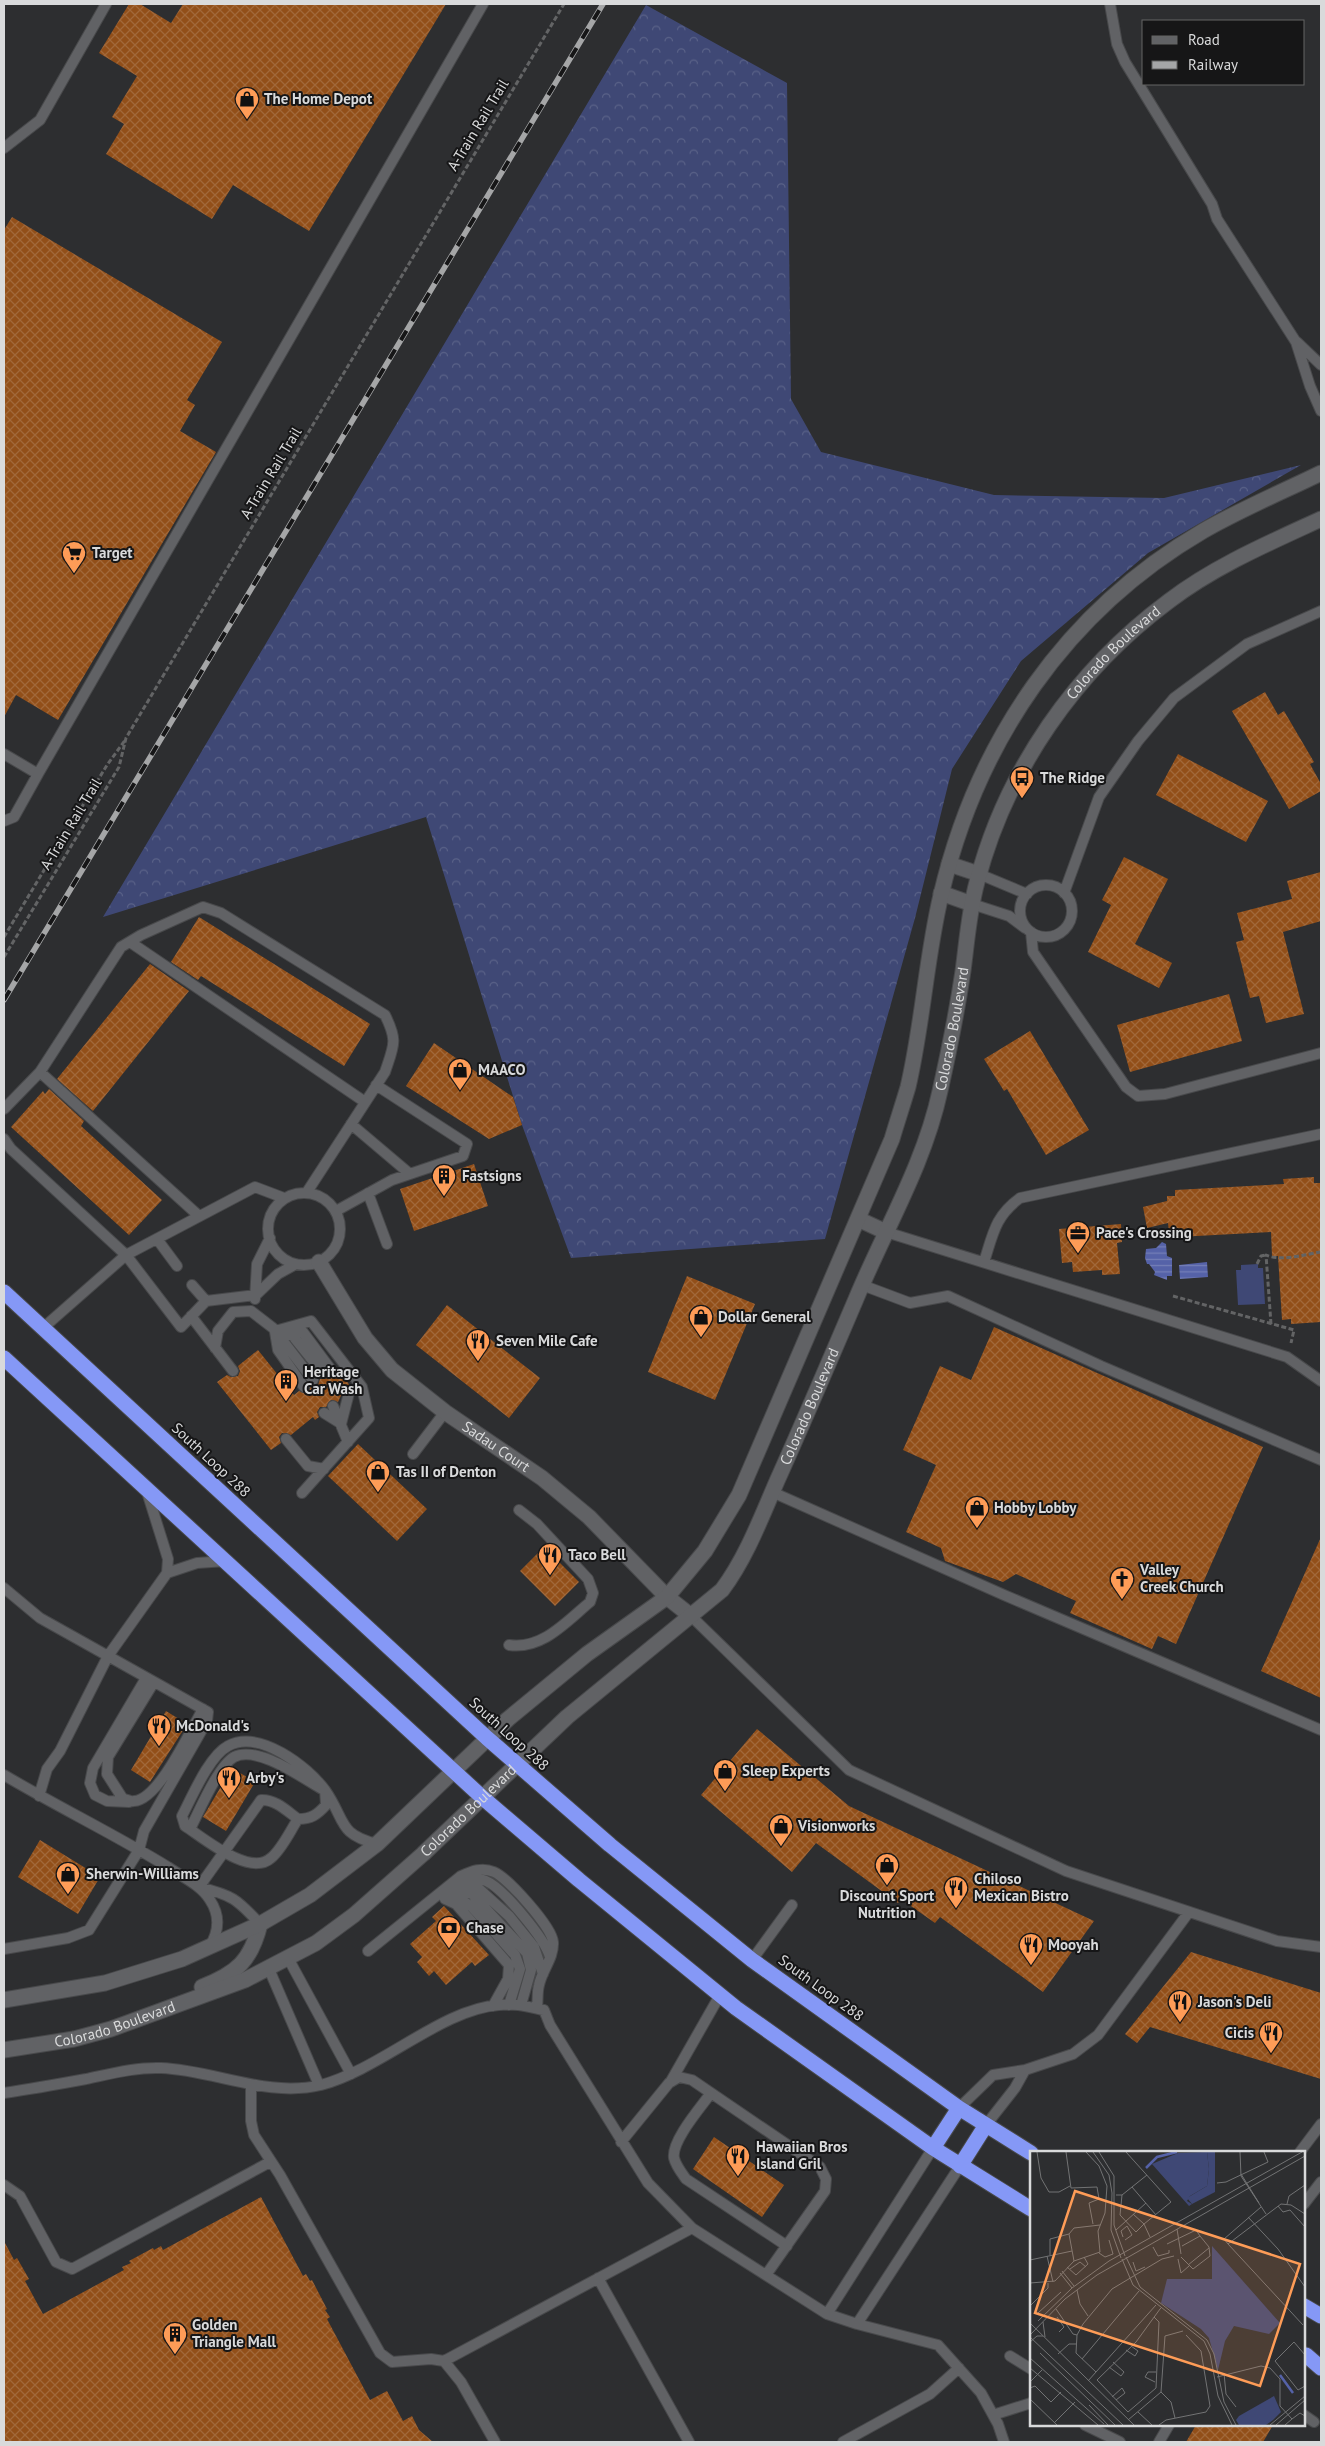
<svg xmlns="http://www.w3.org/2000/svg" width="1325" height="2446" font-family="'PT Sans',sans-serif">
	<defs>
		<pattern id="forest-crowns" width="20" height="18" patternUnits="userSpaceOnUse" patternTransform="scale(1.25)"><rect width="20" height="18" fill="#3f4875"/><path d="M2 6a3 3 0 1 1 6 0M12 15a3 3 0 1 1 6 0" fill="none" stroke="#5a6288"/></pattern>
		<pattern id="water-rules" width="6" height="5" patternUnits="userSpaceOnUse" patternTransform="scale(1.25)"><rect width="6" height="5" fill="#5562a8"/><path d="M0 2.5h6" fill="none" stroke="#757fb7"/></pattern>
		<pattern id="building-cross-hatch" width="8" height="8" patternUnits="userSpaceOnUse" patternTransform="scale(1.25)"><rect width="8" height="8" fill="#924f19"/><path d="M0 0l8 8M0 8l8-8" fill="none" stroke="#a1683a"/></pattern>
	</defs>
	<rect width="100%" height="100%" fill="#2d2e30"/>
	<path fill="url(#forest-crowns)" d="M646,5L787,83L791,399L821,452L994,495L1164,498L1301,465L1148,553L1021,661L952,769L915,918L825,1239L571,1258L522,1125L426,817L103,917Z"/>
	<path fill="#3f4875" d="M1258,1264V1268H1263L1265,1304L1238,1305L1236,1270H1241V1265Z"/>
	<path fill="url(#water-rules)" d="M1162,1242L1166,1244L1167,1256L1172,1258V1276H1167V1280L1154,1275L1155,1272L1149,1264H1147L1145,1258L1146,1249L1156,1248Z
		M1207,1262L1208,1277L1180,1279L1179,1265Z"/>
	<path fill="url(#building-cross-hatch)" d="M129,4H140L171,23L183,4H446L309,231L233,185L212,219L106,154L124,124L112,117L137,76L99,53Z
		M12,217L222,342L187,400L195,405L180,431L216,452L58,720L16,695L4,717V230Z
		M1265,692L1278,715L1284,711L1314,762L1310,764L1321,784V791L1289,809L1232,711Z
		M1178,754L1268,801L1246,842L1156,795Z
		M1124,857L1168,879L1135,944L1172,963L1159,988L1088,952L1111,905L1102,900Z
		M1321,872V921L1283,932L1304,1014L1266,1023L1259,996L1250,998L1236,942L1244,940L1237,913L1292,899L1287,881Z
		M199,917L370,1024L344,1066L201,976L198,980L171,962Z
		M150,964L189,991L93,1111L57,1079Z
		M1229,994L1242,1041L1130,1072L1117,1025Z
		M1030,1031L1089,1130L1046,1155L1007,1089L1004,1091L984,1059Z
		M434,1043L513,1097L522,1125L489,1139L406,1086Z
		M49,1089L84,1121L81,1126L162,1200L129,1235L11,1127L43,1091L45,1094Z
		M474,1164L488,1206L414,1231L400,1189Z
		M1314,1177V1183H1321V1322L1291,1324V1319L1282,1320L1278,1256H1272L1271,1232L1178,1237V1233H1169L1168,1223L1147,1228L1143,1207L1167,1201V1196H1175V1190L1284,1184L1283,1179Z
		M1121,1224L1122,1242L1117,1243L1120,1274L1102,1275V1270L1073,1272L1072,1262L1062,1263L1059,1229Z
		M687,1276L755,1304L715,1400L648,1372Z
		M447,1305L540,1378L509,1418L416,1345Z
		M994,1327L1263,1447L1176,1644L1158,1636L1152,1649L1070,1613L1076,1601L1016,1574L1003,1582L945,1561L941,1548L906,1532L936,1465L903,1450L940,1366L971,1380Z
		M258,1350L294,1395L299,1391L308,1393L311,1386L318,1385L320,1379L328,1378L336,1367L351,1387L344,1389L338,1402L331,1400L326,1407H320L317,1412L319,1417L315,1420L313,1417L291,1435L282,1433L279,1437L281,1443L271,1450L217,1382L227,1375L231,1377L238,1376L240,1371L238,1366Z
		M358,1444L427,1509L397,1541L328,1476Z
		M1321,1537V1698L1261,1671Z
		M544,1547L579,1582L555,1606L520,1571Z
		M166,1711L187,1724L150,1782L131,1770Z
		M757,1729L849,1806L1094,1921L1043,1992L940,1917L935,1923L901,1899L898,1903L816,1843L792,1872L701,1795Z
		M232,1768L255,1782L226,1831L203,1817Z
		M40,1840L100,1877L78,1914L18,1877Z
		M444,1906L489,1955L475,1966L472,1962L446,1985L434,1971L429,1976L417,1962L422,1957L410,1944L436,1921L432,1917Z
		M1191,1952L1321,1993V2079L1150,2027L1137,2043L1125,2034Z
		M714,2137L784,2185L762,2217L693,2169Z
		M261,2197L303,2276L306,2274L310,2281L312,2280L327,2309L325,2310L330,2317L327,2319L370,2400L387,2391L403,2421L412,2416L419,2430L433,2442H4V2241L14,2260L17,2258L29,2279L25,2281L43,2314L124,2270L122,2267L131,2263L129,2261L153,2248L154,2250L161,2246L163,2250Z
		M1196,2425H1273L1263,2442H1186Z"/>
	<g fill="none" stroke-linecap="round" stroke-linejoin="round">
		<g stroke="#48494b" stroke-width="12">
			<path id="lane" d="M1110,4L1117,44L1125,62L1212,204L1217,219L1296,342L1310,386L1321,411
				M4,148L40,120L106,4
				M1297,342L1321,365
				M4,754L38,774L14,817L4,821
				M38,774L483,4
				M979,874L1027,894
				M1020 911a26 26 0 1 1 52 0a26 26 0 1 1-52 0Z
				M1064,893L1099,797L1138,741L1174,698L1247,644L1321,611
				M972,904L1009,916L1025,928
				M1031,932L1033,952L1126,1087L1138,1096L1165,1094L1321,1053
				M130,942L365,1102
				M4,1109L40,1072
				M351,1124L410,1174
				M4,1139L11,1149L126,1255L181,1327L206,1301L256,1295L278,1274L296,1264
				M268 1229a36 36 0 1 1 72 0a36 36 0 1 1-72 0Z
				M368,1193L387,1244
				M336,1211L392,1180L463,1156L467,1144L376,1085
				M199,1216L40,1072L121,947L141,935L203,907L221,913L385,1015C398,1041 394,1045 385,1072L307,1192
				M886,1232L1287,1357L1321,1381
				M157,1239L177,1266
				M984,1262C993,1234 995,1216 1020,1198L1321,1134
				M192,1285L206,1301
				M862,1285L910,1303L948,1296L1101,1366L1321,1460
				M255,1299L257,1264L270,1238
				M191,1316L233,1371
				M43,1328L126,1255L255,1187L284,1198
				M275,1331L311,1321L362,1387L369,1418L302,1493
				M284,1331L303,1332L329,1367
				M275,1332L278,1350L304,1387
				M283,1333L293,1336L323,1373
				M215,1348L218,1331L233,1312L251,1311L273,1328L313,1380
				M333,1406L348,1442
				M324,1413L340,1423
				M341,1424L349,1393
				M286,1439L308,1466L324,1469
				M413,1454L445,1412
				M772,1492L1004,1595L1321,1730
				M167,1573L197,1563L226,1561
				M4,1588L40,1618L108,1656L60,1751L47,1769L39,1796
				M691,1616L849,1770L1066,1871L1277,1941L1321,1947
				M509,1645C542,1650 566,1622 590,1602L593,1593L588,1579L537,1524L519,1510
				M154,1682L108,1757L107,1774L123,1799C126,1799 131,1802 134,1801C159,1800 191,1729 203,1709
				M4,1775C58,1807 114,1834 168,1867C182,1877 201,1885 210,1900C220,1915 219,1931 210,1946
				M129,1802L107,1801L95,1795L90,1783L93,1768L146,1678
				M298,1819C290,1831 282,1849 271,1858C250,1877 205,1839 185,1826L182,1816C192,1797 209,1756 228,1746C259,1729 307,1766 325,1790
				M190,1829C199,1812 218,1766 234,1757C257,1745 301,1777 322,1789
				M460,1880C469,1878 477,1877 486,1881C503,1888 545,1939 550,1957
				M461,1886L479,1889L509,1916L534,1947L543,1974
				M199,1887L261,1800C275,1799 287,1811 298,1819C311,1819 317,1815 326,1805L325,1790C346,1820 337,1834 377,1844
				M199,1887C232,1895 237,1899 260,1924
				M442,1892L462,1891L472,1894L527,1953L531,1970L521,2005
				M446,1896H456L472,1907L515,1955L520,1969L509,2005
				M445,1899L456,1904L509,1965L508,1979L493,2006
				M4,1949L68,1938L89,1930L139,1850L144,1831L207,1721L208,1712L108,1656L167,1573L168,1559L147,1492
				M368,1951L461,1876C472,1871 482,1867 494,1872C508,1878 552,1927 553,1942C554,1958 542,1970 539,1985C537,1992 538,2001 537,2008
				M288,1958L351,2074
				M752,1960L792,1905
				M269,1969L319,2085
				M671,2081L720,1995
				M251,2085V2121L254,2135L280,2175L380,2353L392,2362L431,2359L444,2361L461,2382L495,2442
				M4,2093C31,2089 59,2084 86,2079C110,2074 136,2067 161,2068C214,2070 267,2098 321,2085C381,2069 442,2009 499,2005C515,2003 529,2007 544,2010L550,2025L648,2183L692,2228L827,2314L857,2324L938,2345L981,2393L998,2424L1004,2442
				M711,2093C701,2107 671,2141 674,2158C676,2166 681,2172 686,2179L787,2246
				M959,2108L993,2075L1025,2070L1073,2054L1098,2035L1189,1912
				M986,2125L1015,2088L1025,2070
				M621,2142L669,2083L679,2077L692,2080L820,2167L826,2179L825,2191L766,2275
				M1300,2152L1321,2124
				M4,2185L20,2196L56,2262L72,2269L270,2162
				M1304,2204L1321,2182
				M598,2278L689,2442
				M827,2314L933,2148
				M857,2324L960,2166
				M1010,2356L1031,2369
				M444,2361L692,2228
				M993,2415L1031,2403
				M1304,2415L1314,2422
				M1085,2425L1120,2442
				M843,2442L930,2394L959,2368
				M1159,2442L1169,2425"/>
		</g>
		<g stroke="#48494b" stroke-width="17">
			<g id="street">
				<path id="s1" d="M319,1262L365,1338L392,1370L445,1412L542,1478L589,1517L667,1597L691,1616"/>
			</g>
		</g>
		<g stroke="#48494b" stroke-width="17">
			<g id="secondary">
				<path d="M949,864L979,874"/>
				<path d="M941,893L972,904"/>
				<path d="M858,1219L886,1232"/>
				<path d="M202,1987C237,1973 251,1961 260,1924"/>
				<path d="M4,2000L105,1983L182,1959L260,1924L310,1895L377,1844L508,1719L587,1654L667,1597L705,1551L739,1495L892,1139C897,1122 903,1104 908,1087C923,1023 926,958 941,895C977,741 1066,611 1203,531C1241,509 1282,492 1321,473"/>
				<path id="s2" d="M4,2050L74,2039L111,2029L245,1980L316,1943L354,1915L423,1854L567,1717L722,1590C746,1558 761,1518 777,1481C804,1421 830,1360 856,1299C885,1229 924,1165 940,1091C949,1051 957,1011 963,971C967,941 969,911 977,882C1006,770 1076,670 1169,601C1215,566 1269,543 1321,519"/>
			</g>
		</g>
		<g stroke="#48494b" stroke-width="17">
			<path id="highway" d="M4,1292L487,1738L610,1845L752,1960L959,2108L1031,2153
				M4,1358L483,1798L579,1880L736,2008L933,2148L1031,2209
				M933,2148L959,2108
				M960,2166L986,2125
				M1304,2306L1321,2316
				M1306,2355L1321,2368"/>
		</g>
		<path stroke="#636465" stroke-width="3" stroke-dasharray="5 2.5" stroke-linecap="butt" d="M4,937L107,765L126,739
			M4,957L119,767L126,738L564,4
			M1257,1264L1261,1256L1266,1255
			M1173,1296L1294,1330L1291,1343
			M1271,1324L1266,1255C1281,1262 1306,1254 1321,1252"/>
		<use href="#lane" stroke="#616265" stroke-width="10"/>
		<use href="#street" stroke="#616265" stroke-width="15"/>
		<use href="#secondary" stroke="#616265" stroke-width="15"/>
		<use href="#highway" stroke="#8598f6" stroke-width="15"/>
		<g stroke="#a5a6a7" stroke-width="5.5">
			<path id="rail" d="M4,1000L603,4"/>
		</g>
		<use href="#rail" stroke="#161617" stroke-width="4" stroke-dasharray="11" stroke-linecap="butt"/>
	</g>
	<defs>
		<g id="shop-pin" transform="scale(1.25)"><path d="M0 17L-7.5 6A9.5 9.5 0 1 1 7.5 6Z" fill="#fe9c57" stroke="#161617"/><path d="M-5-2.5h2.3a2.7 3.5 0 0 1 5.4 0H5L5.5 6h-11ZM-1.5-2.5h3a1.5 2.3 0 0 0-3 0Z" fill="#111"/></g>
		<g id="supermarket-pin" transform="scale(1.25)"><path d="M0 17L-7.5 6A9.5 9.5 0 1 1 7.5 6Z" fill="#fe9c57" stroke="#161617"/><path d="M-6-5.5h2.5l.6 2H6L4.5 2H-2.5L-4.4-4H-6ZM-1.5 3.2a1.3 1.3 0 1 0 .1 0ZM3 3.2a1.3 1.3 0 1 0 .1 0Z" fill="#111"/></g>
		<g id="bus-pin" transform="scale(1.25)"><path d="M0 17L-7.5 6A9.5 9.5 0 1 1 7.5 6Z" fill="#fe9c57" stroke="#161617"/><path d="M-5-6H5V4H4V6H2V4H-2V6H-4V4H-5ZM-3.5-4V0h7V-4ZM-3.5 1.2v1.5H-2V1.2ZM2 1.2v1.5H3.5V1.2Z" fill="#111"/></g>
		<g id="building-pin" transform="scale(1.25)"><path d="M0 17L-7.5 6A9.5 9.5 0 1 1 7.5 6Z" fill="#fe9c57" stroke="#161617"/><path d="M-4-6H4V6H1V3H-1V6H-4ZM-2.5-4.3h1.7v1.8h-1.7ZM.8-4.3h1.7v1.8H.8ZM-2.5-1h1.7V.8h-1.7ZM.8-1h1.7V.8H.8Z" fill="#111"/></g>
		<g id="office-pin" transform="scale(1.25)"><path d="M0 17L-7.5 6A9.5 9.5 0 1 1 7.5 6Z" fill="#fe9c57" stroke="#161617"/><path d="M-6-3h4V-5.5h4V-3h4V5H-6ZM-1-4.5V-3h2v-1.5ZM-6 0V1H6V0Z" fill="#111"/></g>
		<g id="restaurant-pin" transform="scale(1.25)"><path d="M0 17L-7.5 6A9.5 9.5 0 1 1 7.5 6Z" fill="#fe9c57" stroke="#161617"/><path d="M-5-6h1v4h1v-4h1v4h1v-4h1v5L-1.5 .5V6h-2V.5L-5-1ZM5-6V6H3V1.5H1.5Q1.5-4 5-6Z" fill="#111"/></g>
		<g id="church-pin" transform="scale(1.25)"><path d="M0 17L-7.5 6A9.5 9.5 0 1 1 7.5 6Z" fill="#fe9c57" stroke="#161617"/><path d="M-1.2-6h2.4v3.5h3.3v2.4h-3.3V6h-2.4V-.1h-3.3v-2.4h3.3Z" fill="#111"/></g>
		<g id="bank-pin" transform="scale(1.25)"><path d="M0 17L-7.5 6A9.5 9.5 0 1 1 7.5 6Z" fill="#fe9c57" stroke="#161617"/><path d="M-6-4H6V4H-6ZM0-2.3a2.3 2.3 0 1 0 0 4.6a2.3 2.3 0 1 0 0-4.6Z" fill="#111"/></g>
	</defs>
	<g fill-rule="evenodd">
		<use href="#shop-pin" x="247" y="99"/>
		<use href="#supermarket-pin" x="74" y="553"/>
		<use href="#bus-pin" x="1022" y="778"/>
		<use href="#shop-pin" x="460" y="1070"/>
		<use href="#building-pin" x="444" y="1176"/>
		<use href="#office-pin" x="1078" y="1233"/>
		<use href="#shop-pin" x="701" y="1317"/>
		<use href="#restaurant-pin" x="478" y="1341"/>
		<use href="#building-pin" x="286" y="1381"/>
		<use href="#shop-pin" x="378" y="1472"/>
		<use href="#shop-pin" x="977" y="1508"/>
		<use href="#restaurant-pin" x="550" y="1555"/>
		<use href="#church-pin" x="1122" y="1579"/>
		<use href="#restaurant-pin" x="159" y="1726"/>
		<use href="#shop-pin" x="725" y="1771"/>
		<use href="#restaurant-pin" x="229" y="1778"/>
		<use href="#shop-pin" x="781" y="1826"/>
		<use href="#shop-pin" x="887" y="1865"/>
		<use href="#shop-pin" x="68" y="1874"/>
		<use href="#restaurant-pin" x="956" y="1888"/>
		<use href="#bank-pin" x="449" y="1928"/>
		<use href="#restaurant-pin" x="1031" y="1945"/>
		<use href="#restaurant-pin" x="1180" y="2002"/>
		<use href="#restaurant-pin" x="1271" y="2033"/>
		<use href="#restaurant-pin" x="738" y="2156"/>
		<use href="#building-pin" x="175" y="2334"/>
	</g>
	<g text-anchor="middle" stroke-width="4" stroke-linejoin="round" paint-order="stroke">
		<g font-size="15" font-weight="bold" fill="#d9dadb" stroke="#161617" text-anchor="start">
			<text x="264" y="104">The Home Depot</text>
			<text x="92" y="558">Target</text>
			<text x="1040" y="783">The Ridge</text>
			<text x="478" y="1075">MAACO</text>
			<text x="462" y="1181">Fastsigns</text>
			<text x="1096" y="1238">Pace's Crossing</text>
			<text x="718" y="1322">Dollar General</text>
			<text x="496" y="1346">Seven Mile Cafe</text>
			<text x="304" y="1377">Heritage<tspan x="304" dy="17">Car Wash</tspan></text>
			<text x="396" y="1477">Tas II of Denton</text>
			<text x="994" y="1513">Hobby Lobby</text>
			<text x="568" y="1560">Taco Bell</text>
			<text x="1140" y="1575">Valley<tspan x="1140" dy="17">Creek Church</tspan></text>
			<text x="176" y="1731">McDonald's</text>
			<text x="742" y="1776">Sleep Experts</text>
			<text x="246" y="1783">Arby's</text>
			<text x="798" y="1831">Visionworks</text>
			<text x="86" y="1879">Sherwin-Williams</text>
			<text x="974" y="1884">Chiloso<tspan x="974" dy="17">Mexican Bistro</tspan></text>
			<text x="887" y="1901" text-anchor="middle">Discount Sport<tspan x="887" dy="17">Nutrition</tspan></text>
			<text x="466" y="1933">Chase</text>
			<text x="1048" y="1950">Mooyah</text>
			<text x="1198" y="2007">Jason's Deli</text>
			<text x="1254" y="2038" text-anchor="end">Cicis</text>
			<text x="756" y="2152">Hawaiian Bros<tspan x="756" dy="17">Island Gril</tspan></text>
			<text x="192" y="2330">Golden<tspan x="192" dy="17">Triangle Mall</tspan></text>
		</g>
		<g font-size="15" fill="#d9dadb" stroke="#161617">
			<text transform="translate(478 125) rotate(-59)" y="5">A-Train Rail Trail</text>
			<text transform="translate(271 473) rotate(-59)" y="5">A-Train Rail Trail</text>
			<text dy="5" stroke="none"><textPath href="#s2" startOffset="1899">Colorado Boulevard</textPath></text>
			<text transform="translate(71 824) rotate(-59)" y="5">A-Train Rail Trail</text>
			<text dy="5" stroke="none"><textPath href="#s2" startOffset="1479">Colorado Boulevard</textPath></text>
			<text dy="5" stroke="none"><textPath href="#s2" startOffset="1074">Colorado Boulevard</textPath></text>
			<text dy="5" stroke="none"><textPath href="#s1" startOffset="260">Sadau Court</textPath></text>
			<text transform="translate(211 1460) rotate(43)" y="5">South Loop 288</text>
			<text transform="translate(509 1734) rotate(42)" y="5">South Loop 288</text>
			<text dy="5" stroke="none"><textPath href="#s2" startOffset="534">Colorado Boulevard</textPath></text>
			<text transform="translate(821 1988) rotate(36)" y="5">South Loop 288</text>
			<text dy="5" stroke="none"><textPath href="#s2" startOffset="114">Colorado Boulevard</textPath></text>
		</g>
	</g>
	<g transform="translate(1030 2151)">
		<rect width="275" height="275" fill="#2d2e30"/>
		<path d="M177,1L179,18L177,35L160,45L157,50L162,53L159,55L122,13L148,2Z" fill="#3f4875"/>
		<path d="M177,1H185V41L162,53L157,47L177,35L179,18ZM182,95L250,172L239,183L204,175L195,190L188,219L179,187L171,178L131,152L137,128H182ZM244,245L251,261L243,269L236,274H209L206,269L209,265Z" fill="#3f4875"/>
		<path fill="none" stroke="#5562a8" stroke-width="2.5" d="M116,17L127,6L147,1M250,224L263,242"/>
		<path fill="none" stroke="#727374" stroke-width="1" d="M7,1L11,27L19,41H29L40,35M36,1L41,37L67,36L69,48L59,52L63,73M63,1L79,24L82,42L81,79L91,107M69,1L84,25V74L95,105M96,1L141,51L114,73L103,63M210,1L211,25L236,63M211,23L229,52M187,32L196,31L238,11L234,1M102,36L126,64M86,44H92L117,24M92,44L90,64L106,81L114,73L120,86M257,53L259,45L275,34M248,55L253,61L260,59L275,76M231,56L194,88L198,93L251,53L261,54L275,63M218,66L248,98L275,136M147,78L151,103M86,79L116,52M39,83L44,110M93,86L91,80L97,75L102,84L95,89M137,93L166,79L170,85M198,93L273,174M123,96L128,105L139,102V99M69,102L75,106L83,103L79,89M20,104V88L39,83L44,77L70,74M17,105L23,131M96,106L110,136L177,189L184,203L194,251L206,274M151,106L163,118L180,105L179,96L170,85L152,95M92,108L103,134L174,190L180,203L188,245L202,274M148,108L151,122L159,115M0,109L42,100M103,111L106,120L115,116M158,114L179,97M37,116L46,124L58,113L54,106M40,118L50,111L56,116M32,120L44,135M30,122L42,137M0,132L25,130L44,110L70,101L68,80L75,62L77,35L69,15L56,1M47,139L50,153L58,165M0,155L18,137V132M26,158L43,183L47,184M8,162L31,141M27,166L34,176L29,181M124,166L129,171L126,237L98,261L67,229L106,191L130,158L132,156M8,170L42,137L79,110L272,1M13,171L15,186M0,172L104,274M0,184L35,148L67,124L275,5M0,186L93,274M0,191L7,185H13M96,199L105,205L108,200L101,195M10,202L85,274M28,203L39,193H46M275,204L264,191L245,210L268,239L275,235M0,207L74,273M52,208L109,140M79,216L91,225L94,221L83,211M0,217L68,274M66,221L126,154M194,222L196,243L206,256M187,226L231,215L240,217L250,228V255L262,268L255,274M58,230L66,221L46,202L47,184L53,173L82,138L132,108L144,105M0,231L12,219M125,231L115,226L118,221H126M0,237L5,235L21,251L31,241M131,241L141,251L145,267M82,246L92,237L95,242L86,249M0,248L27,274M59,254L78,274M108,261L122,274M262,268L270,262L275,265M98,269L131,241L135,185L153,180M24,272L45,251M129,274L136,269L176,261L180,255L171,200L156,184M240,274L275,245M246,274L275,249"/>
		<path fill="#fe9c57" fill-opacity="0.15" stroke="#fe9c57" stroke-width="2.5" d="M45,40L270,113L230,235L5,162Z"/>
		<rect width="275" height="275" fill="none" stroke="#d9dadb" stroke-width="2.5"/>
	</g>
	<rect width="1325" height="2446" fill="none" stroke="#d9dadb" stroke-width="10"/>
	<rect x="1142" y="20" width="162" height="65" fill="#161617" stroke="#646465"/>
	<rect x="1152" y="36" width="25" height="8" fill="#616265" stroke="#646465"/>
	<text x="1188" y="45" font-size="15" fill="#d9dadb">Road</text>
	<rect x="1152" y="61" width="25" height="8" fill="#a5a6a7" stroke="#646465"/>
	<text x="1188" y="70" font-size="15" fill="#d9dadb">Railway</text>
</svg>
